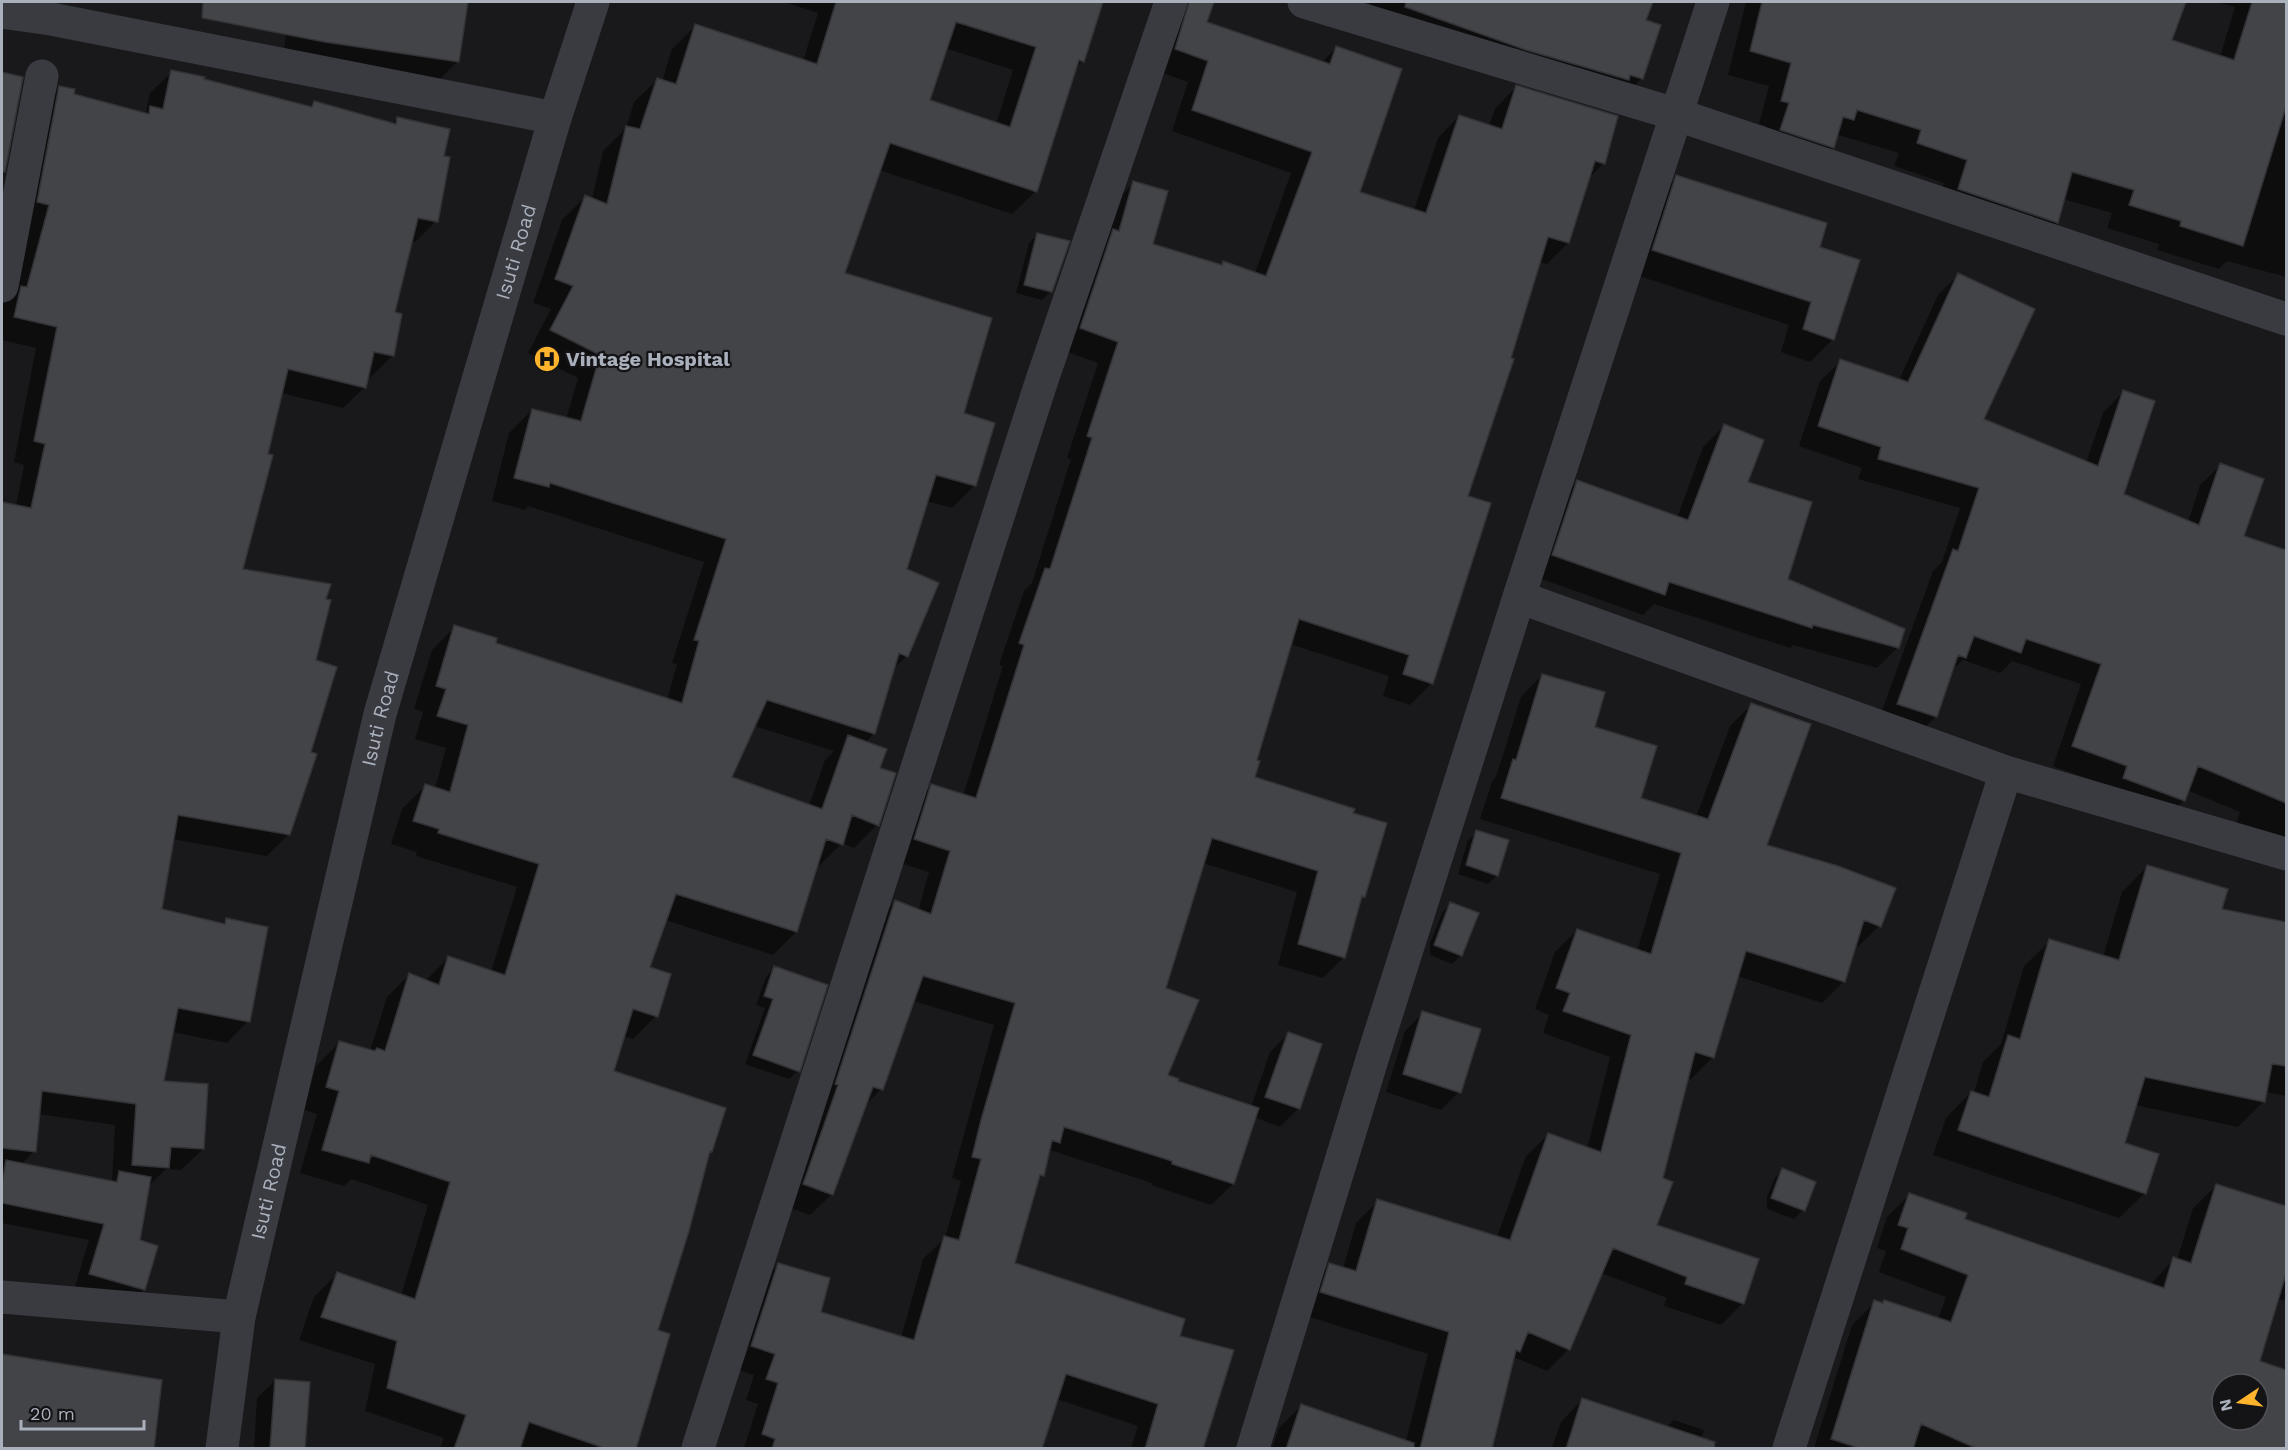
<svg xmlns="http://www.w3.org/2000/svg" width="2288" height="1450" font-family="'Work Sans',sans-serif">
	<rect width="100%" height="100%" fill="#19191b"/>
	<path fill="#0007" fill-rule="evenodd" d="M290,2H466L458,61L431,88L282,64Z
		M784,2H1101L1083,61L1074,69L1036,191L1012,214L879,170L843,274L962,414L975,485L952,508L926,501L905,570L907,656L893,669L874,733L865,743L878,769L877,825L854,848L842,843L818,867L816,866L796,932L773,955L665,920L648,968L656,1016L633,1039L623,1036L612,1072L710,1151L708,1154L656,1331L635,1448H440L444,1438L365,1411L375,1364L299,1340L314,1297L337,1274L401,1296L428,1205L351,1179L344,1186L300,1173L317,1114L304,1110L316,1066L339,1043L370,1051L387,997L410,974L425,981L448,958L491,972L517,887L416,856L417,852L391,844L402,809L425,786L435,789L446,748L415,739L423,712L414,709L432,650L455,627L494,644L667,700L677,664L672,663L704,562L528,506L525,510L492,501L509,433L532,410L566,419L578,378L528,353L551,309L533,303L562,220L585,197L592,199L603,151L626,128L634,102L658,79L662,81L672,49L695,26L803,61L818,13ZM945,48L1013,70L996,124L928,101ZM754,726L834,751L825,760L809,806L730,778Z
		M1170,2H1212L1205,23L1321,63L1336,48L1358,193L1414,210L1438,138L1459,116L1489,126L1495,109L1516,87L1616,117L1603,164L1588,179L1568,243L1547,264L1539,262L1466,497L1432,683L1410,705L1383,696L1389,676L1290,644L1255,761L1253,778L1351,814L1363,896L1359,900L1344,957L1323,978L1278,965L1297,892L1203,863L1164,989L1166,1076L1176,1082L1251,1107L1270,1052L1288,1034L1320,1045L1298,1109L1280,1127L1254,1117L1233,1184L1211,1205L1151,1185L1152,1183L1050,1150L1042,1175L1037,1181L1014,1264L1178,1337L1202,1448H1131L1138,1426L1056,1399L1041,1448H744L758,1404L746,1400L754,1375L730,1367L757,1286L778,1265L819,1313L901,1338L923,1259L945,1238L961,1181L952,1178L994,1025L913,1001L881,1089L864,1107L832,1194L810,1215L782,1205L874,923L895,902L918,911L929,872L893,861L910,807L932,786L963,796L1003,666L999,665L1024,591L1032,583L1071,459L1067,458L1098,363L1059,349L1112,204L1134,183L1151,245L1220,266L1224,262L1255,273L1291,173L1172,131L1188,82L1154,70Z
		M1367,2H1652L1643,21L1642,78L1620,100L1365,14L1370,2Z
		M1746,2H2017L2065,14L2067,2H2184L2170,41L2220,57L2235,7L2217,2H2286V277L2227,261L2219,269L2157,250L2159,244L2107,228L2112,213L2063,199L2057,222L2034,245L1935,212L1944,183L1894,166L1899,153L1838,135L1833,147L1809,170L1758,153L1766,126L1759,124L1769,86L1728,75Z
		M172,72L309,108L314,103L392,124L397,118L442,158L436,221L415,242L411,241L393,314L392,356L371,377L367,376L365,387L343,408L281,393L241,570L324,600L314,661L310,753L289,834L267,856L172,839L160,910L222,924L226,920L248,1021L227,1043L172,1032L162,1082L203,1149L181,1170L166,1169L148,1187L138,1241L144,1289L128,1306L74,1290L89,1240L2,1223V508L5,504L16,506L24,465L14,462L36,348L2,340V296L38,109L60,87L73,95L144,115L146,112L150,93ZM38,1114L115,1125L112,1181L110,1182L21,1165L34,1151Z
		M2,73L21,78L2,180Z
		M1677,177L1818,248L1833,339L1810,362L1781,352L1789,325L1630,273L1654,200Z
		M1038,234L1051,291L1042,300L1016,293L1029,243Z
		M1958,275L1982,420L2086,463L2103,413L2123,392L2122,495L2188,522L2200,485L2221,465L2242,537L2286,551V840L2236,824L2240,812L2187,790L2184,800L2163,821L2108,786L2053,766L2081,684L2012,661L2000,673L1963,660L1951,671L1936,716L1916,737L1877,724L1933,571L1942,562L1960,508L1858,479L1862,468L1799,446L1820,381L1841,361L1899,380L1938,295Z
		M1724,426L1786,580L1898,647L1877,668L1793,645L1790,648L1654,604L1643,615L1533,576L1557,502L1577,482L1677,518L1703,447Z
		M1542,675L1593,728L1640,799L1696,817L1730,726L1751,705L1765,846L1879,926L1858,947L1854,946L1844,981L1822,1003L1737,976L1713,1057L1691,1079L1687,1078L1661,1179L1655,1226L1743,1303L1721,1325L1664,1306L1667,1298L1601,1273L1569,1349L1547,1371L1513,1357L1490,1448H1272L1279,1428L1301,1406L1406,1441L1428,1354L1300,1314L1308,1286L1330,1265L1343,1269L1356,1223L1378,1201L1497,1237L1526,1156L1548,1135L1587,1149L1610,1057L1543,1033L1549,1015L1535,1009L1555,952L1577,930L1637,951L1660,874L1480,819L1492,782L1496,777L1521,697Z
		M1477,832L1497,875L1488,884L1458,874L1468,840Z
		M2147,867L2221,911L2286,923V1096L2265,1092L2264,1101L2238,1127L2135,1105L2123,1144L2145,1193L2119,1218L1933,1155L1946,1118L1971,1092L1974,1093L1983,1062L2001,1044L2024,966L2050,941L2103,957L2122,892Z
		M1450,904L1461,955L1452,964L1430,955V943L1442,913Z
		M774,968L798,1071L789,1079L745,1064L765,1008L756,1005L766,977Z
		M1423,1013L1459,1092L1441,1110L1386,1092L1405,1031Z
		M1782,1170L1814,1182L1803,1210L1794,1219L1767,1209V1197L1774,1179Z
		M2216,1186L2286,1207V1301L2277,1299L2258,1362L2286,1372V1436L2282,1448H1814L1852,1325L1875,1302L1938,1319L1946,1297L1879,1272L1886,1251L1877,1248L1887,1217L1910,1194L1963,1220L2150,1285L2174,1259L2177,1260L2193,1208ZM2222,1384H2258V1420H2222Z
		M2,1356L161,1381L153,1448H2Z
		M276,1380L303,1448H254L257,1398Z
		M1582,1400L1666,1428L1674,1420L1704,1430L1698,1448H1552L1561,1422Z"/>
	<path fill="#434448" stroke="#333337" stroke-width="1.5" fill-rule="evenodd" d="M203,2H468L459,62L325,42L202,18Z
		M836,2H1103L1084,62L1079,60L1037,192L890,143L845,273L992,318L964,413L995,423L976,486L936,475L907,569L939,583L908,657L899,653L875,734L767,700L732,777L822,809L848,735L887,749L880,768L896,773L879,826L852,815L843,845L826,839L797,932L676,894L650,967L671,974L658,1017L633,1009L614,1071L726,1108L712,1152L710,1151L689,1231L658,1330L670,1334L636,1449H607L529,1422L520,1449H454L466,1415L387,1388L397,1341L321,1317L337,1272L415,1299L450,1182L371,1155L369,1163L322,1150L339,1091L326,1087L339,1041L375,1051L377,1048L385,1051L409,973L439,985L448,956L505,975L539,864L438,833L439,829L413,821L425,784L450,792L468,725L437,716L446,689L436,686L454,625L497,638L496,643L682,703L699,641L694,640L726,539L550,483L549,487L514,478L532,409L581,421L600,355L550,330L573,286L555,279L585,195L607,204L626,126L640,129L657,78L676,84L695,24L817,64ZM956,22L1036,47L1010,127L930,100Z
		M1189,2H1214L1207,22L1330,64L1336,46L1402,69L1360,192L1426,213L1459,115L1502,129L1516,85L1618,116L1605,164L1595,161L1569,243L1548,237L1511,358L1514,359L1468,496L1491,503L1433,684L1403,674L1409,655L1299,619L1257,760L1260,761L1255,777L1355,809L1353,813L1387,823L1365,897L1362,896L1345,958L1298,944L1318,871L1212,838L1166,988L1199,1000L1168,1075L1179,1079L1178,1081L1259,1108L1234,1184L1172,1164V1161L1064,1127L1060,1143L1052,1140L1044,1176L1040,1175L1015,1263L1185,1319L1180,1336L1234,1350L1203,1449H1145L1158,1404L1066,1374L1042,1449H772L775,1439L762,1434L778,1383L766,1379L775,1354L751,1346L778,1263L830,1278L821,1312L914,1340L944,1236L959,1240L981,1159L972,1157L981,1120L1015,1003L923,976L883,1090L873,1087L833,1195L803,1184L838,1085L835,1084L895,900L931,914L950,851L914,839L931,784L976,798L1024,645L1019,643L1045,568L1050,569L1092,438L1087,436L1118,342L1080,328L1113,229L1119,231L1133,181L1168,191L1153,244L1222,265L1223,261L1266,276L1312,152L1192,110L1208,61L1175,49Z
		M1406,2H1653L1646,20L1661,25L1643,79L1630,75L1629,80L1526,50L1405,7Z
		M1762,2H2186L2172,40L2234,60L2252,2H2286V107L2243,246L2180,226L2181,221L2129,205L2134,190L2072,172L2058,223L1958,189L1967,160L1917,143L1921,130L1857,110L1854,120L1843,117L1834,148L1780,130L1789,103L1781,101L1791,63L1750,51Z
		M171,70L205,77L204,79L312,107L314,101L396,124L397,117L450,129L444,156L450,157L438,222L418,218L395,312L402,314L394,356L374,352L366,388L288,369L268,454L273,455L243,569L331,584L326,599L331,600L316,660L337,667L311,752L317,754L290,835L178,815L162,909L225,924L226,918L268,927L250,1022L178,1008L164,1081L208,1084L204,1149L171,1147L169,1168L132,1165L136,1104L42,1091L36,1152L2,1148V502L31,508L45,444L34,441L57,327L14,317L21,286L27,287L49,205L37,202L59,86L75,89L74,94L149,114L150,106L163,109Z
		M2,72L23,77L5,172H2Z
		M1676,175L1827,223L1820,247L1860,260L1834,340L1803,329L1811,302L1652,250Z
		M1037,233L1070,241L1052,292L1024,285Z
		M1958,273L2035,309L1984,419L2098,466L2123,390L2155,401L2124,494L2199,525L2220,463L2264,479L2244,536L2286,550V803L2198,766L2185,801L2123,778L2127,766L2072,746L2101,664L2026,639L2021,653L1974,636L1966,658L1958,655L1937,717L1897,704L1953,549L1958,551L1979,488L1878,459L1881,447L1818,426L1840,359L1908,382Z
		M1724,424L1764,440L1748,482L1812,502L1788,579L1905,629L1899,648L1813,625L1812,628L1669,582L1665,595L1552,555L1577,480L1688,520Z
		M1542,674L1605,692L1595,727L1657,746L1641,798L1708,819L1751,703L1811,724L1767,845L1838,866L1896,888L1881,927L1864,920L1845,982L1746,951L1714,1058L1695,1052L1663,1178L1673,1182L1657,1225L1759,1259L1744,1304L1685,1284L1687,1277L1613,1248L1570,1350L1528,1332L1520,1352L1516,1350L1492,1449H1420L1449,1332L1320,1292L1329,1263L1356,1271L1377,1199L1510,1240L1548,1133L1601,1152L1631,1035L1563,1011L1570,993L1556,988L1577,929L1651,954L1681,853L1501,798L1513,759L1516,760Z
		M1476,830L1509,840L1498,876L1466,865Z
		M2147,865L2228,889L2222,909L2286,922V1066L2272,1064L2265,1102L2145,1077L2125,1143L2159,1154L2146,1194L1958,1130L1971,1091L1989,1097L2008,1035L2020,1039L2049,939L2119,960Z
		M1450,902L1479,913L1462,956L1434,945Z
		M774,966L828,985L800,1072L753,1055L773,999L764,996Z
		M1422,1011L1481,1029L1461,1093L1403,1074Z
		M1288,1032L1322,1044L1300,1109L1265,1097Z
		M6,1160L117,1182L119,1171L151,1177L140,1240L158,1246L145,1290L89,1274L104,1224L2,1203V1184Z
		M1782,1168L1816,1182L1805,1211L1771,1198Z
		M2216,1184L2286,1206V1274L2260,1361L2286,1370V1449H1978L1921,1424L1913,1449H1862L1831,1439L1874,1300L1883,1303L1884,1300L1951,1322L1968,1275L1901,1249L1908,1228L1898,1225L1909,1193L1967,1213L1965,1219L2164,1288L2173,1257L2191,1263ZM2222,1384H2258V1420H2222Z
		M2,1354L162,1380L154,1449H2Z
		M275,1379L310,1382L305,1449H270Z
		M1582,1398L1715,1442L1714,1449H1566Z
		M1301,1404L1414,1443V1449H1286Z"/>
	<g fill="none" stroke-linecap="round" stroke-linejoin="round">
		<path stroke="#393b41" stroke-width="33" d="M1304,2L1675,114L2286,319
			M2,12L51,19L555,118
			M2,286L42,76
			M1519,597L2006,772L2286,854
			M2,1297L239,1317
			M698,1448L1041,383L1171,2
			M1253,1448L1375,1050L1519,597L1713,2
			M1789,1448L2006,772"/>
		<path stroke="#393b41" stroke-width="33" id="s1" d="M222,1448L239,1317L380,714L555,118L593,2"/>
	</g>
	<defs>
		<g id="hospital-disc" transform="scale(1.35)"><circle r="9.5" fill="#ffb42d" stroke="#141416"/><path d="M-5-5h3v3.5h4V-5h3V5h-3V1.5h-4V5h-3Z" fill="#111"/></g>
	</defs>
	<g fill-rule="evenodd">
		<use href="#hospital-disc" x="547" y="359"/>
	</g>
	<g text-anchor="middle" stroke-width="4.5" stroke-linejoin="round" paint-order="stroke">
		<g font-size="20" fill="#aab0bc" stroke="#141416">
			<text dy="7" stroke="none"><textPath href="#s1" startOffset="1233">Isuti Road</textPath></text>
			<text dy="7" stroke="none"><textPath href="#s1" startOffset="747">Isuti Road</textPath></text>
			<text dy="7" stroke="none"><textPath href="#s1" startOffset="261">Isuti Road</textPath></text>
		</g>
		<g font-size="20" font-weight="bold" fill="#aab0bc" stroke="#141416" text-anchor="start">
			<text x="566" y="366">Vintage Hospital</text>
		</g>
	</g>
	<rect width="2288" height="1450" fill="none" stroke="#aab0bc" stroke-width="6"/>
	<g transform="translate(2240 1402) rotate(257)"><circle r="28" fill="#141416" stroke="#505258" stroke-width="1.5"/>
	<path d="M0-4.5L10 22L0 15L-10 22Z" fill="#ffb42d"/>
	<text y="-9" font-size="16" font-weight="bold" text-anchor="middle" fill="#aab0bc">N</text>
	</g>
	<path d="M21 1420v9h123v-9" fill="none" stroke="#aab0bc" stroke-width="3"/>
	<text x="30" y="1420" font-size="18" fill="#aab0bc" stroke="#141416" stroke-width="4.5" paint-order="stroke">20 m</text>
</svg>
